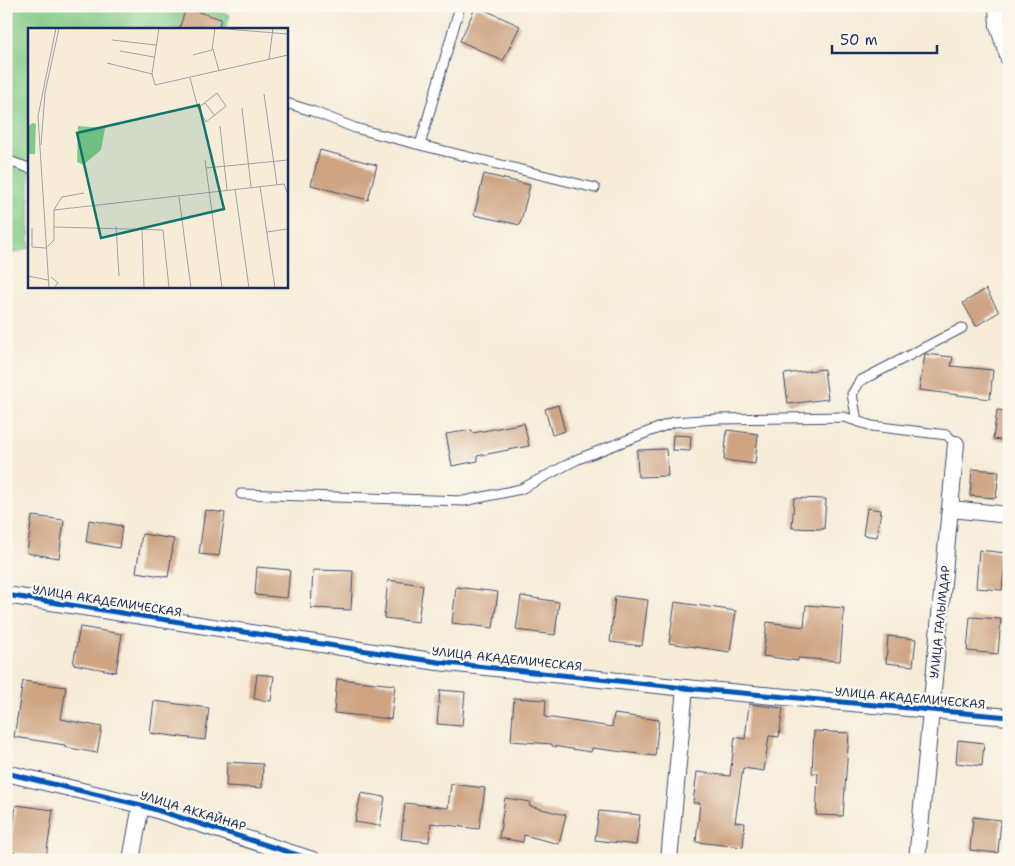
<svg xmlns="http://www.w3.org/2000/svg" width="1015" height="866" font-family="'Shantell Sans',sans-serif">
	<rect width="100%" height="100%" fill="#fbf7ec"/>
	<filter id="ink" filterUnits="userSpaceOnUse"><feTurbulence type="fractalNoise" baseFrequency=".02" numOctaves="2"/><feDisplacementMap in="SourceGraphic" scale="10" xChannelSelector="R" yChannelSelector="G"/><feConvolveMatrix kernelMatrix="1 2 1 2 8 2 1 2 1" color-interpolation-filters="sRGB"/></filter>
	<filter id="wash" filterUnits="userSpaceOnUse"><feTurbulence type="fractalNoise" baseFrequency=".0096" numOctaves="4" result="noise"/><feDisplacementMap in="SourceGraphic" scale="20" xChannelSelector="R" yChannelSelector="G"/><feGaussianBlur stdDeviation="1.12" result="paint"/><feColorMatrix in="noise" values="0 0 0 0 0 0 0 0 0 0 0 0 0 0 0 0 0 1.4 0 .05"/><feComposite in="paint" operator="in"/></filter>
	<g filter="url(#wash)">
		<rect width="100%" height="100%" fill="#f6ecd8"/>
		<path fill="#81ca87" stroke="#4e7c72" d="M6,6H203L230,15L225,29H29V248L6,256Z"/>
		<g id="blocks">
			<path fill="#cea483" d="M476,6L520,26L503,61L460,41Z
				M186,8L221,19L218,29H179Z
				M320,150L377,165L368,200L311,185Z
				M484,174L530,185L520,225L474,215Z
				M986,289L999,312L976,326L963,303Z
				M925,354L953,357L951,366L993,370L990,399L919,390Z
				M824,369L828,399L788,404L784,374Z
				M558,405L565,431L552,435L545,409Z
				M997,410L1009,411L1007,441L993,439Z
				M524,423L529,446L477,456L478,461L452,466L446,434L472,430L473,433Z
				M727,430L758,434L755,464L724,460Z
				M673,435L691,436L690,451L672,450Z
				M666,449L668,476L638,477L637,450Z
				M972,469L999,471L996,498L970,496Z
				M794,498L826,499L824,529L792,528Z
				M867,508L881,510L877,537L863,535Z
				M205,510L225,513L219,556L199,554Z
				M32,516L64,520L59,558L27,553Z
				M89,520L122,526L119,548L86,542Z
				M142,534L174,539L168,577L136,572Z
				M979,550L1006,553L1002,590L976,588Z
				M257,567L290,570L287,598L255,595Z
				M313,570L353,571L351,610L311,608Z
				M388,580L423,585L418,622L384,618Z
				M456,587L498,592L493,628L452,623Z
				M521,596L559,602L555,635L516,630Z
				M615,596L648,600L642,646L610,642Z
				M675,602L736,611L730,652L669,643Z
				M806,605L844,608L840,661L798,658V661L763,656L767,622L804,627Z
				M970,617L1001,619L998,654L967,651Z
				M80,627L122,634L116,672L73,664Z
				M888,636L916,639L913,666L886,663Z
				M257,674L274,676L271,701L254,699Z
				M337,679L395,685L391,719L334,713Z
				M23,681L66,687L61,719L102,727L97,753L64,747L65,745L14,737Z
				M440,690L465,692L462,726L437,724Z
				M514,698L546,700L545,717L612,727L614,714L659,720L655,756L592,748L591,752L552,746V744L511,741Z
				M154,701L209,708L205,740L150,733Z
				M749,704L783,708L779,737L769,736L764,771L743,768L735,822L745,823L743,847L696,842L700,803H693L697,772L730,776L735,737L745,739Z
				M814,731L849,733L843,816L816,815L818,773H812Z
				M958,740L984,743L982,766L956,763Z
				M227,762L263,764L262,788L226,786Z
				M451,784L485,788L479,829L431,823L429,842L401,839L405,803L448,808Z
				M361,793L385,797L380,826L355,822Z
				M505,798L530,802L529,806L566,815L559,844L524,835L523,842L499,838Z
				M16,805L53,810L46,857L10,852Z
				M599,811L640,815L636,845L595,840Z
				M973,817L1001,820L998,853L970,850Z"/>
		</g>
	</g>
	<g filter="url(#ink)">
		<use href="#blocks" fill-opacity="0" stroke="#3c4b70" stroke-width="1"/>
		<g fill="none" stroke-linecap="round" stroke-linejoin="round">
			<g stroke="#3c4b70" stroke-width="11">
				<path id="lane" d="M286,103L312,111L355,128L420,145L460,6
					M420,145L595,188
					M6,160L29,168
					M857,421L852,394L860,381L962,328
					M241,494L464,501L521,489L578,459L674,422L717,419L844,417L872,426L947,435L956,444"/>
			</g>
			<g stroke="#3c4b70" stroke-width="18">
				<path id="street" d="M997,6L998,26L1009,59
					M951,509L1009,515
					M6,595L438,662L685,688L1009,717
					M6,773L141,805L313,860
					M131,860L141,805
					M669,860L685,688
					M917,860L956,444"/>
			</g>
			<use href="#lane" stroke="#fff" stroke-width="9"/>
			<use href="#street" stroke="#fff" stroke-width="16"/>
			<g stroke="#fbf7ec" stroke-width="8">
				<path id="cycleway" d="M6,595L438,662L685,688L1009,717
					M6,773L141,805L313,860"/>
			</g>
			<use href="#cycleway" stroke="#0057b8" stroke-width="5"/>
		</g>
	</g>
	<g text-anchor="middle" stroke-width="5" stroke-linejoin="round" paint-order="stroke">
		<g font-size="12" fill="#1b2f5e" stroke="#fbf7ec">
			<text transform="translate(107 601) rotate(9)" y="4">УЛИЦА АКАДЕМИЧЕСКАЯ</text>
			<text transform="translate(940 622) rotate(-84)" y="4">УЛИЦА ГАЛЫМДАР</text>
			<text transform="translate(507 659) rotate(6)" y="4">УЛИЦА АКАДЕМИЧЕСКАЯ</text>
			<text transform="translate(910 698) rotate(5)" y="4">УЛИЦА АКАДЕМИЧЕСКАЯ</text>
			<text transform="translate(193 811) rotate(17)" y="4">УЛИЦА АККАЙНАР</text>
		</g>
	</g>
	<g transform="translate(28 28)">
		<rect width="260" height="260" fill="#f6ecd8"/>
		<path d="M5,95L8,96L7,126H0V98ZM50,98L77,100L73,122L55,137L49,134Z" fill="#81ca87"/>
		<path fill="none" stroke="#9ea0a7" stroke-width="1" d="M131,0L124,46L127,57L260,27M186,0L260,6M84,12L128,17M185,21L191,43M92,23L126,29M165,27L184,22L187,0M241,31L245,0M79,35L124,46M162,50L170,80L178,94L198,78L189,65L170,80M236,66L249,157M177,75L187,88M214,80L223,159M192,98L199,162M13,117L17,65L31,0M177,132L194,260M178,140L260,132M232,158L247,260M207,161L221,260M151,169L163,260M26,182L256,156L260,167M88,198L91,248M27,199L135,202L141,260M4,200V219L18,220L26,212V182L34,169L56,165M114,200L116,260M239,204L260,201M0,248L20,252M23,249L30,255L26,260M21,260L10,88L28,0"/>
		<path fill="#0f766e" fill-opacity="0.15" stroke="#0f766e" stroke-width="2.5" d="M171,77L196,181L73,210L49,105Z"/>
		<rect width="260" height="260" fill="none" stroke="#1b2f5e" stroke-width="2.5"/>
	</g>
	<rect width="1015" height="866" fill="none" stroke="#fbf7ec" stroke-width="25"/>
	<path d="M832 45v8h105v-8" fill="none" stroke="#1b2f5e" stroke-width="2.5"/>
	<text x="840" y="45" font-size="15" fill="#1b2f5e" stroke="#fbf7ec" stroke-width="4" paint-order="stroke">50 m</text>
</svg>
